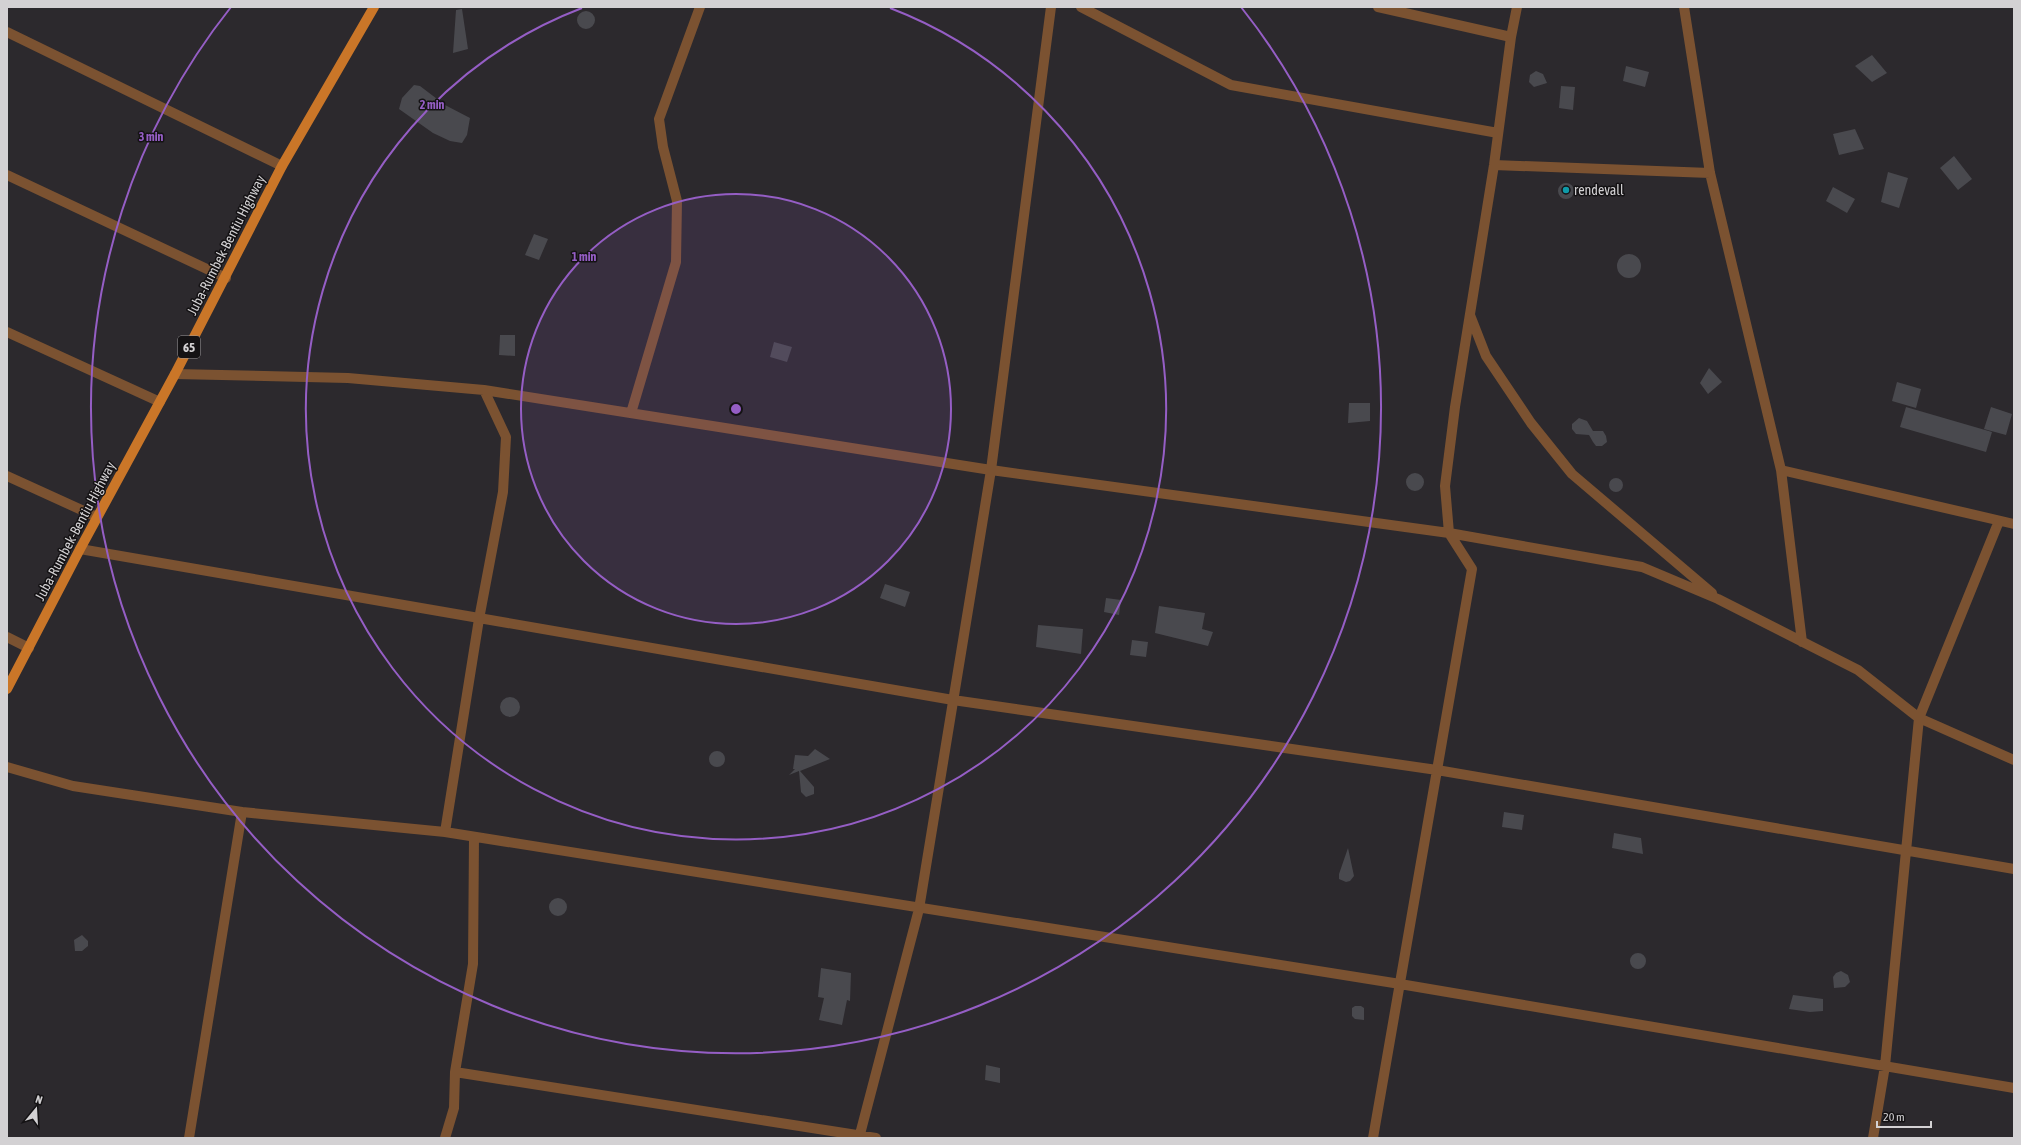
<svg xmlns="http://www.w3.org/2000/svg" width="2021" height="1145" font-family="'Asap Condensed',sans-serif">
	<rect width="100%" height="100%" fill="#2c292d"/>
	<path fill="#49494e" d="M462,9L468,49L453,53L456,10Z
		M577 20a9 9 0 1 1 18 0a9 9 0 1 1-18 0Z
		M1872,55L1887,73L1872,82L1855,66Z
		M1626,66L1649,72L1645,87L1623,81Z
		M1536,71L1543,74L1547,83L1534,87L1529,82L1530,75Z
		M414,85L420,86L445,105L470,118L467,135L462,143L450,141L433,133L399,109L402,98Z
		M1561,86L1575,87L1573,110L1559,108Z
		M1855,129L1864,149L1839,155L1833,134Z
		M1954,156L1972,179L1958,190L1940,168Z
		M1888,172L1908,178L1899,208L1881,202Z
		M1558 191a8 8 0 1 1 16 0a8 8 0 1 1-16 0Z
		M1833,187L1855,199L1847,213L1826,201Z
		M534,234L548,239L539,260L525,255Z
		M1617 266a12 12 0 1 1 24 0a12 12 0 1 1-24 0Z
		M500,335H515V356L499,355Z
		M774,342L792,347L787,362L770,357Z
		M1709,368L1722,382L1708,394L1700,383Z
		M1897,382L1921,389L1916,408L1892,401Z
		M1349,403H1370V421L1348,423Z
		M1906,407L1992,432L1986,452L1900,427Z
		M1991,407L2012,414L2006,435L1984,429Z
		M1579,418L1587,421L1593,431H1603L1606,436L1607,442L1602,446H1596L1593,442L1589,435L1576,434L1572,429V424Z
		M1406 482a9 9 0 1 1 18 0a9 9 0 1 1-18 0Z
		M1609 485a7 7 0 1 1 14 0a7 7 0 1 1-14 0Z
		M885,584L910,592L905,607L880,598Z
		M1106,598L1121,600L1119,615L1104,612Z
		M1159,606L1205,613L1202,629L1213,632L1208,646L1155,633Z
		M1038,625L1083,629L1081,654L1036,647Z
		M1132,640L1148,642L1146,657L1130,655Z
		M500 707a10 10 0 1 1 20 0a10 10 0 1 1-20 0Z
		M815,749L830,759L800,771L814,787V794L806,797L801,792L799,771L789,775L795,769H793L795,755L808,756Z
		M709 759a8 8 0 1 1 16 0a8 8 0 1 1-16 0Z
		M1504,812L1524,815L1522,830L1502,827Z
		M1614,833L1641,838L1643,854L1612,848Z
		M1348,848L1354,876L1350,881L1346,882L1339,879V874Z
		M549 907a9 9 0 1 1 18 0a9 9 0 1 1-18 0Z
		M82,935L88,941V946L82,951H75L74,940Z
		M1630 961a8 8 0 1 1 16 0a8 8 0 1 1-16 0Z
		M821,968L851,973L850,1001L847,1000L842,1025L819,1020L824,998L818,997Z
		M1841,971L1848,975L1850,982L1845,987L1834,988L1833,977L1836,973Z
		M1793,995L1823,999V1011L1810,1012L1789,1009Z
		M1355,1006H1361L1364,1008V1020L1355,1019L1352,1016V1008Z
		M986,1065L1000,1068V1083L985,1080Z"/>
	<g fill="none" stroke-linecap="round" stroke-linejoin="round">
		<path stroke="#7b5231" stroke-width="10" d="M1081,7L1231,85L1498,133
			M1378,7L1511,37
			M1684,7L1710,173L1781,470L1802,642
			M7,32L282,166
			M1494,165L1710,173
			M7,175L226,278
			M1470,315L1486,356L1531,423L1572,474L1712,593
			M7,332L160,402
			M175,374L348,378L484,390L991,470L1449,533L1642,567L1718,599L1858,670L1919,718L2014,760
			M631,413L676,262L677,201L663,147L659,119L700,7
			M1781,470L2014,524
			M7,476L97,517
			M80,549L953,700L1437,770L2014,869
			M7,637L29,648
			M7,767L73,786L242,812L445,832L1400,984L2014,1088
			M445,832L479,619L503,492L506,437L484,390
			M455,1072L876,1138
			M189,1138L242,812
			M445,1138L454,1108L455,1072L473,964L474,838
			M859,1138L919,909L991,470L1051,7
			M1373,1138L1472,569L1449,533L1445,486L1455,407L1494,165L1511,37L1517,7
			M1873,1138L1885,1066L1919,718L1999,521"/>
		<path stroke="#ca7628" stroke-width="10" d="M7,689L80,549L175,374L282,166L374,7"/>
	</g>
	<circle cx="736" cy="409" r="215" fill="#955ec5" fill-opacity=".12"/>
	<g fill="none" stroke="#955ec5" stroke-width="2">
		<circle cx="736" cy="409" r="215"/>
		<path d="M890 8A430 430 0 1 1 582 8"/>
		<path d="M1241 7A645 645 0 1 1 231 7"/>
	</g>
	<circle fill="#0f9aa8" stroke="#141214" stroke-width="1.5" cx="1566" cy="190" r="4"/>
	<g text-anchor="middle" stroke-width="3" stroke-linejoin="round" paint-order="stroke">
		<rect fill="#141214" stroke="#9a989a" stroke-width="1" x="178" y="336" width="22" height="22" rx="3"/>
		<g font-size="13" font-weight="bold" fill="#d3d1d3">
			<text x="189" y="352">65</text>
		</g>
		<g font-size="14" fill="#d3d1d3" stroke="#141214" text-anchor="start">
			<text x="1574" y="195">rendevall</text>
		</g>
		<g font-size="14" fill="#d3d1d3" stroke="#141214">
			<text transform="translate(226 245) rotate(-63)" y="5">Juba-Rumbek-Bentiu Highway</text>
			<text transform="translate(75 531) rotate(-62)" y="5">Juba-Rumbek-Bentiu Highway</text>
		</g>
	</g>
	<circle cx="736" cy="409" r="6" fill="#955ec5" stroke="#141214" stroke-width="2"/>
	<g font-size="12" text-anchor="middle" font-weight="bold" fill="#955ec5" stroke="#141214" stroke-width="3" stroke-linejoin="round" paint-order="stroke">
		<text x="432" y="109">2 min</text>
		<text x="151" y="141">3 min</text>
		<text x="584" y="261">1 min</text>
	</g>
	<rect width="2021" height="1145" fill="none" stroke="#d3d1d3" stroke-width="16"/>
	<g transform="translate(36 1109) rotate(18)" stroke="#141214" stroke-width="3" paint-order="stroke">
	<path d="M0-3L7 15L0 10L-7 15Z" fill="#d3d1d3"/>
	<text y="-6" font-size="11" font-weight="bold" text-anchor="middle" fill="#d3d1d3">N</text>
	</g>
	<path d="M1877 1121v6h54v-6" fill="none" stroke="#d3d1d3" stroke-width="2"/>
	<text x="1883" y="1121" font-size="12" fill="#d3d1d3" stroke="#141214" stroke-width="3" paint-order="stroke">20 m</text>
</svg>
